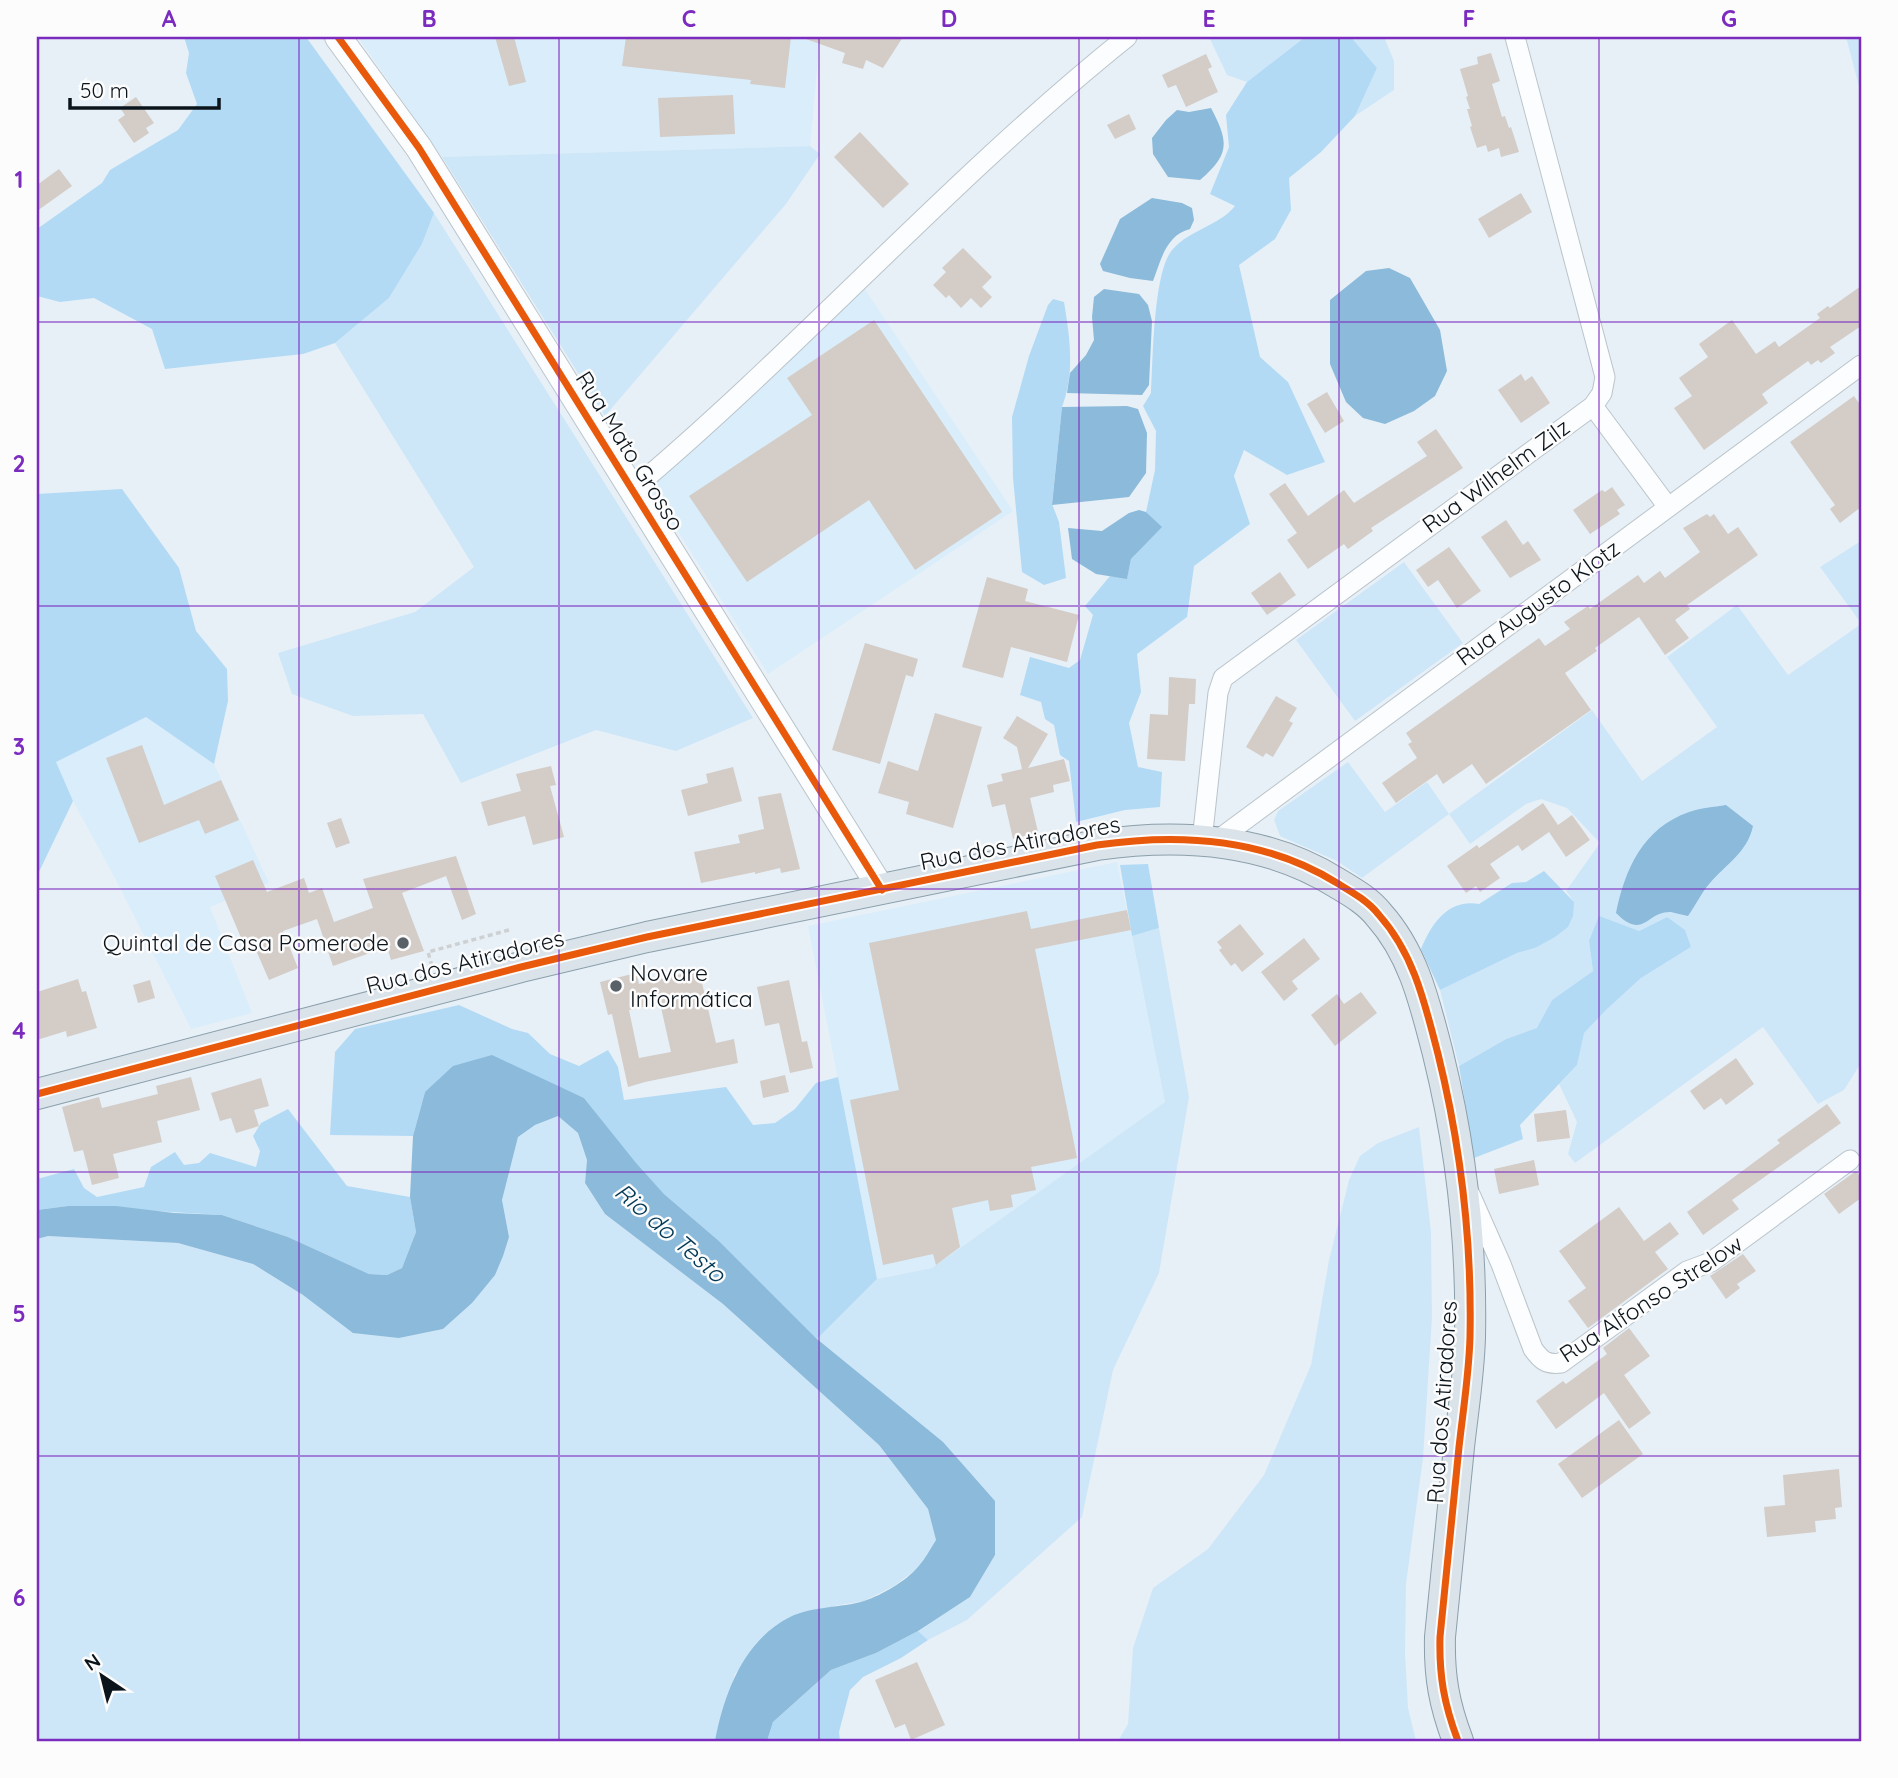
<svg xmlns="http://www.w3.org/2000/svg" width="1898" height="1778" font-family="Quicksand,sans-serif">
	<rect width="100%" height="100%" fill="#e7f0f7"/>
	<path fill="#daedfb" d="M361,37H820L810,146L442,157L359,39Z
		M864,288L1013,511L768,674L650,487Z
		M146,717L214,764L269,883L210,907L252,1013L191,1029L117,882L73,801L55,762Z
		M1117,862L1165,1102L932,1268L877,1279L808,926Z"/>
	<path fill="#cee7f8" d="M1209,37H1305L1247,82L1227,75Z
		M1351,37H1384L1394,61V90L1355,116L1377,68Z
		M1846,37H1861V94Z
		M810,146L820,154L786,204L605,416L442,157Z
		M434,213L753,718L676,751L596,730L461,783L423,714L353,716L292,694L278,653L415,612L474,567L335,343L389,298L422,244Z
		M1861,541V623L1820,567Z
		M1404,562L1463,643L1355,721L1296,640Z
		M1737,605L1788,675L1861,624V1063L1844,1090L1818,1104L1763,1027L1575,1163L1568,1154L1577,1122L1559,1084L1577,1065L1583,1033L1606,1010L1641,978L1691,947L1667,917L1639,931L1589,941L1593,971L1552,1000L1538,1028L1506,1039L1459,1066L1440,990L1517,953L1535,948L1574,902L1566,891L1600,843L1567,808L1541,799L1526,804L1470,844L1449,814L1362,878L1337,861L1280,836L1274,820L1278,811L1348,762L1385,812L1427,782L1449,814L1592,710L1642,781L1717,727L1667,657Z
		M1159,928L1189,1097L1159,1273L1113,1370L1082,1517L967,1620L928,1640L918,1631L970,1597L995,1555L817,1339L877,1279L932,1268L1165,1102L1132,936Z
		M558,1116L578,1133L587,1160L585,1183L605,1214L723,1304L879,1445L928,1509L936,1540L918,1568L894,1586L864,1601L839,1605L791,1617L735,1674L715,1741H37V1239L48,1236L178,1243L253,1264L303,1295L399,1338L443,1329L472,1303L509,1237L502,1200L518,1137L535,1125Z
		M1419,1127L1431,1232L1432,1318L1423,1458L1406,1584L1405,1653L1408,1708L1416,1741H1118L1128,1724L1133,1648L1153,1588L1208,1549L1264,1475L1311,1365L1329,1260L1349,1180L1360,1156L1378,1143Z"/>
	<path fill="#b2daf5" d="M184,37H306L434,213L422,244L389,298L335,343L303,354L165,369L152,329L94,298L60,302L37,296V229L102,183L110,170L178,130L197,104L186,73L189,53Z
		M1305,37H1351L1377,68L1355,116L1321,152L1289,178L1291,210L1275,239L1239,265L1260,357L1288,382L1325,462L1287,475L1244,450L1234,476L1250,524L1194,566L1187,617L1137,654L1141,692L1129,723L1138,767L1162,772L1160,807L1125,810L1076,822L1069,761L1060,755L1054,725L1045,719L1041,702L1020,695L1030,657L1069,668L1080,660L1093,615L1085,606L1110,576L1127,578L1131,559L1161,527L1146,512L1155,470L1156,431L1143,406L1151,393C1153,361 1153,270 1173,249C1191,229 1219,226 1235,206L1210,194L1229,147L1226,115L1247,82Z
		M1053,299L1064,302C1070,339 1075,372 1062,407L1052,504L1059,522L1066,578L1044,585L1022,572L1013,478L1012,417L1029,356L1048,305Z
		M122,489L179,568L196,631L227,669L228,701L214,764L146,717L56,762L73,801L37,876V494Z
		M1148,864L1159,928L1132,936L1120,865Z
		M1544,871L1574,902L1573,916L1568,927L1555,937L1535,948L1517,953L1440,990L1421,949C1432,923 1448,899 1479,904L1512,883L1526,882Z
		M1599,916L1639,931L1667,917L1685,930L1691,947L1641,978L1606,1010L1584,1033L1577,1065L1520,1125L1523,1139L1474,1158L1459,1066L1506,1039L1537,1028L1552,1000L1593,971L1589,941Z
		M459,1005L512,1029L528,1033L550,1054L579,1066L608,1050L618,1067L624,1100L726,1087L753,1125L775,1123L795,1109L816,1083L838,1077L877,1279L817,1339L719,1241L664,1194L635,1163L584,1098L543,1080L425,1092L413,1136L330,1135L335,1052L355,1029Z
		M288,1109L347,1186L410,1197L416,1232L402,1268L387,1275L369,1274L288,1237L222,1215L68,1206L37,1210V1179L74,1169L84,1188L97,1197L144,1187L151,1167L175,1152L184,1165L199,1163L210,1153L256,1167L260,1151L253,1136L261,1123Z
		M918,1631L928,1640L901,1658L863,1677L850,1690L839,1732L840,1741H767L773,1722L831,1670L876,1653Z"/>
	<path fill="#8bbada" d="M1211,108C1229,142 1230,154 1200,180L1168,177L1153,154L1152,138L1166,120L1177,110L1189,112Z
		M1152,198L1182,203L1192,208L1194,220L1190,229C1166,235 1161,260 1153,281L1130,278L1103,271L1100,264L1120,219Z
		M1389,268L1410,278L1440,330L1447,371L1435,396L1414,411L1385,424L1363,418L1346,402L1330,364V300L1366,271Z
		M1104,289L1139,294L1148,305L1152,321L1149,385L1142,395L1067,393L1070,373L1086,355L1094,340L1092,317L1094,297Z
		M1127,406L1138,409L1147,433L1146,473L1129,497L1052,505L1062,407Z
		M1139,510L1146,512L1162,527L1131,559L1127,579L1096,574L1072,559L1068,528L1102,531L1129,513Z
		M1726,805L1753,826C1747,853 1726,864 1710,883C1701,893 1696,905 1688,916C1682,915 1676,913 1671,912C1646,911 1644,941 1616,913C1625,869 1643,828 1689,812C1700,808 1714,807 1726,805Z
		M492,1055L584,1098L636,1163L664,1194L719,1241L817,1339L943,1442L995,1501V1555L970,1597L918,1631L876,1653L831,1670L773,1722L767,1741H715C724,1693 744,1640 790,1617C813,1606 841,1608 864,1601C882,1595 906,1581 918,1567C925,1559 930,1549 936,1540L928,1509L879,1445L723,1304L605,1214L585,1183L587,1160L578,1133L558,1116L535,1125L518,1137L502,1200L509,1237L503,1256L495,1275L472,1303L443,1329L399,1338L353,1333L303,1295L253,1264L178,1243L48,1236L37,1239V1210L68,1206H116L174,1213L222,1215L288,1237L369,1274L387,1275L402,1268L416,1232L410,1197L413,1136L425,1092L453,1066Z"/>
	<path fill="#d3ccc7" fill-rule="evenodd" d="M495,37H514L526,82L509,86Z
		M626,37H791L785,88L750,84L751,80L622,66Z
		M806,37H903L883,68L866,60L863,69L842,63L845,53L806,39Z
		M1491,53L1500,81L1492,84L1502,117L1505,116L1509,128L1511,127L1519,152L1501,157L1499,148L1488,152L1486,145L1477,148L1470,127L1472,126L1467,109H1470L1466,97L1468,96L1460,69L1478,64L1477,57Z
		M1206,54L1212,67L1208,69L1218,92L1186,107L1176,85L1168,88L1162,75Z
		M733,95L735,134L660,137L658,98Z
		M136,97L154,123L146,128L149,133L134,143L118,120L125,115L120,108Z
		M1129,114L1136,129L1115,139L1107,125Z
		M860,132L909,184L883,208L834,157Z
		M59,169L72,186L37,211V185Z
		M1521,193L1532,212L1489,238L1478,219Z
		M963,248L992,277L982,287L992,297L981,308L971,298L961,308L949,295L946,298L933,285L946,272L942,268Z
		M1861,286V326L1830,347L1835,353L1821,363L1818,360L1811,365L1808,361L1762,394L1768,403L1704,450L1674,408L1692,396L1679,378L1708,357L1699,344L1732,320L1756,354L1775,341L1779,347L1820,318L1817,314L1828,306L1830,308Z
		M874,320L1002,512L915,570L869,500L747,582L689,496L812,415L787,378Z
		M1521,374L1525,381L1532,376L1550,403L1521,423L1498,390Z
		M1327,392L1344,421L1325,433L1307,404Z
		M1854,396L1861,406V507L1840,523L1830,509L1835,505L1790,442Z
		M1436,429L1463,468L1371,528L1373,531L1348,549L1344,544L1308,569L1287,540L1297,533L1269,494L1285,483L1308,516L1344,490L1354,503L1427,456L1417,442Z
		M1612,487L1625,505L1617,510L1620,514L1590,534L1573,510L1602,490L1605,492Z
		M1707,514L1710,517L1714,514L1728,534L1738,527L1758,555L1687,605L1690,609L1675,620L1689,638L1665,655L1639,617L1595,648L1597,651L1565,673L1591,710L1486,784L1472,764L1443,784L1437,774L1396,803L1382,783L1417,758L1408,744L1412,742L1406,733L1539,638L1545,646L1570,629L1564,622L1588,606L1590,609L1638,575L1644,583L1660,571L1665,578L1700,552L1683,528Z
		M1506,520L1523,545L1528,541L1541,560L1510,578L1481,537Z
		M1449,547L1481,591L1457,608L1438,580L1428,587L1416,570Z
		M1280,572L1296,595L1267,615L1251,593Z
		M987,577L1028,589L1025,601L1079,615L1067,662L1011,647L1003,678L962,667Z
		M865,643L918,659L913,677L906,675L880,764L832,750Z
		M1169,677L1196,679L1195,704H1189L1185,761L1147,759L1150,714L1168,715Z
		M1276,696L1297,708L1289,721L1293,723L1273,757L1266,753L1263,757L1246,747Z
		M935,713L982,727L953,828L906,814L909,802L878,793L888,761L918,771Z
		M1017,716L1048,734L1028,768L1064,759L1070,781L1053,785L1054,792L1030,798L1038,832L1013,839L1005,804L992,807L987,785L1003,781L1001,774L1022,769L1017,747L1003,738Z
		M142,745L164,805L221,780L239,820L205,834L199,820L139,843L106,758Z
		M551,766L556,785L550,786L564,837L533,845L525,816L488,826L481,802L521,791L516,774Z
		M733,767L742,801L688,816L681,790L708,783L706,774Z
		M781,793L800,869L781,873L780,868L755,874V872L701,883L694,852L740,843L738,835L764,829L758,797Z
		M1543,803L1558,825L1572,815L1590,840L1566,857L1549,832L1522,851L1518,845L1490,864L1500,878L1480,892L1476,886L1466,893L1447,866L1477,845L1479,848Z
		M341,818L350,843L336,848L327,823Z
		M456,856L476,914L462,920L446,876L402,893L424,951L391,960L387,947L333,966L317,919L283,931L298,968L269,980L255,948L247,952L215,876L253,860L267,892L304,878L309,893L322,888L334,922L373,908L363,879Z
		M1127,910L1131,930L1035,949L1077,1158L1031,1167L1036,1190L1011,1195L1013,1207L990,1211L988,1200L952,1208L960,1247L936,1265L933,1254L883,1265L850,1100L899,1090L869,943L1027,911L1031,929Z
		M1240,924L1264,954L1242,972L1235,963L1231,966L1219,950L1222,948L1217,942Z
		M1304,938L1320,959L1292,981L1298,989L1284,1001L1261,972Z
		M699,970L716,1043L734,1039L738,1063L645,1082L628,1087L612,1014L608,1015L600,982L636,973L639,984ZM660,1003L671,1052L639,1058L629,1010Z
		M78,979L82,992L86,991L97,1028L67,1037L66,1031L37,1040V992Z
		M150,980L155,998L138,1003L133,985Z
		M789,980L802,1042L807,1041L813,1068L790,1073L779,1023L765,1026L757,987Z
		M1361,992L1377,1013L1335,1046L1311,1015L1337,994L1344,1004Z
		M1736,1058L1754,1084L1726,1105L1721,1098L1704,1110L1690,1091Z
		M785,1075L789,1092L763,1098L760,1081Z
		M191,1077L200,1110L157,1121L162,1142L113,1154L119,1178L92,1185L83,1150L74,1152L62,1107L99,1097L102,1108L158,1094L156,1086Z
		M261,1078L269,1106L254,1110L259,1126L236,1133L231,1118L220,1121L211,1093Z
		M1827,1104L1841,1123L1732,1200L1739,1209L1703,1235L1687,1212L1780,1143L1777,1140Z
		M1566,1110L1570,1138L1537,1142L1534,1114Z
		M1534,1160L1539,1185L1499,1194L1494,1169Z
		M1856,1171L1861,1178V1198L1839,1214L1824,1194Z
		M1619,1207L1644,1241L1670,1222L1679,1234L1655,1252L1668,1269L1588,1328L1568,1301L1586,1288L1559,1251Z
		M1743,1254L1756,1271L1737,1284L1740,1288L1726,1299L1710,1276Z
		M1629,1328L1650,1356L1624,1375L1651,1413L1629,1429L1604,1393L1556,1429L1536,1401L1563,1381L1566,1384L1607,1354L1603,1348Z
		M1619,1420L1643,1454L1582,1498L1558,1464Z
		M1839,1469L1842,1507L1835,1508L1836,1519L1815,1521L1816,1532L1767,1537L1764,1507L1785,1505L1783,1475Z
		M917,1662L945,1725L911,1740L905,1724L895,1728L875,1680Z"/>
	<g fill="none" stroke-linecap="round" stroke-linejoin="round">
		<g stroke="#bbc4cb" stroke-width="21">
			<path id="street" d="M1593,406L1668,507
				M632,490C803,346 952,177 1127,37
				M1202,841L1218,693L1223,678L1593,406L1602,393L1605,377L1515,37
				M1215,842L1861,365
				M1470,1194L1501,1264L1533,1349C1541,1360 1546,1365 1561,1363L1687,1271L1711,1262L1850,1160"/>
		</g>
		<g stroke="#bbc4cb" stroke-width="28">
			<path id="secondary" d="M338,37L419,148L882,890"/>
		</g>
		<g stroke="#8b9fab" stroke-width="32">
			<path id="primary" d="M37,1094L521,967L647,937L1097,845C1179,833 1265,838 1337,883C1352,892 1368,901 1379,915C1414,954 1425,1004 1438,1054C1461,1147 1472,1241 1470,1337C1469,1374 1463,1411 1459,1447C1453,1510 1446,1573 1440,1637C1439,1676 1444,1704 1458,1741"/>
		</g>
		<path stroke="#ced1d3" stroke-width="3.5" stroke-dasharray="5 3.5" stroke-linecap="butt" d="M432,966L428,952L509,930"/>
		<use href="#street" stroke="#fbfdfe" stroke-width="19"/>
		<use href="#secondary" stroke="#fbfdfe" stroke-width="26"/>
		<use href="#primary" stroke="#d9e3e9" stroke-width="30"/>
		<g stroke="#fcfcfc" stroke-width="11">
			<path id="cycleway" d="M338,37L419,148L882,890
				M37,1094L521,967L647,937L1097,845C1179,833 1265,838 1337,883C1352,892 1368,901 1379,915C1414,954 1425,1004 1438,1054C1461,1147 1472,1241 1470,1337C1469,1374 1463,1411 1459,1447C1453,1510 1446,1573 1440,1637C1439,1676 1444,1704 1458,1741"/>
		</g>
		<use href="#cycleway" stroke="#e8590c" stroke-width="7"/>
	</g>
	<path fill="none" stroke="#7b2cbf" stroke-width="2" stroke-opacity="0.55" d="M299,37V1741M559,37V1741M819,37V1741M1079,37V1741M1339,37V1741M1599,37V1741M37,322H1861M37,606H1861M37,889H1861M37,1172H1861M37,1456H1861"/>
	<g fill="#586168" stroke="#fcfcfc" stroke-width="2.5">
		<circle cx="403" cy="943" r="7"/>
		<circle cx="616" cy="986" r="7"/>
	</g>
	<g text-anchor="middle" stroke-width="5" stroke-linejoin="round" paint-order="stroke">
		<g font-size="23" fill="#0b141b" stroke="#fcfcfc">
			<text transform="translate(630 451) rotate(58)" y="8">Rua Mato Grosso</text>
			<text transform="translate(1496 476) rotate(-36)" y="8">Rua Wilhelm Zilz</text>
			<text transform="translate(1538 603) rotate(-36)" y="8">Rua Augusto Klotz</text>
			<text transform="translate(1020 843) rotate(-11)" y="8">Rua dos Atiradores</text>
			<text transform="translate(465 962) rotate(-14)" y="8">Rua dos Atiradores</text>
			<text transform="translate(1651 1299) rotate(-33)" y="8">Rua Alfonso Strelow</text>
			<text transform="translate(1442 1402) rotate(-86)" y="8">Rua dos Atiradores</text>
		</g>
		<g font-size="23" fill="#0b141b" stroke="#fcfcfc" text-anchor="end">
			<text x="389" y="951">Quintal de Casa Pomerode</text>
			<text x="630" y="981" text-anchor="start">Novare<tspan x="630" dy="26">Informática</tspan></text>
		</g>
		<g font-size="24" font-style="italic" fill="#013855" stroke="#fcfcfc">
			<text transform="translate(670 1233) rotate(41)" y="8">Rio do Testo</text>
		</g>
	</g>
	<rect width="1898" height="1778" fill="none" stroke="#fcfcfc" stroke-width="77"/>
	<g transform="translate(102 1676) rotate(325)" stroke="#fcfcfc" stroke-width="5" paint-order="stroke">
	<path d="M0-5L12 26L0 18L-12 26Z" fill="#0b141b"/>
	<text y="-10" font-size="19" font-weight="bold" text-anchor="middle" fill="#0b141b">N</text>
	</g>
	<path d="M70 98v10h149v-10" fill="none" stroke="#0b141b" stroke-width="3.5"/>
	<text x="80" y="98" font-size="21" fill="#0b141b" stroke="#fcfcfc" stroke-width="5" paint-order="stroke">50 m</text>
	<rect x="38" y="38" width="1822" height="1702" fill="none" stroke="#7b2cbf" stroke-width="2.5"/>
	<g font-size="23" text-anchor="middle" font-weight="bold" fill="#7b2cbf">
		<text x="169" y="27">A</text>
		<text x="429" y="27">B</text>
		<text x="689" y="27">C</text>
		<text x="949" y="27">D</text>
		<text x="1209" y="27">E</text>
		<text x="1469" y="27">F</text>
		<text x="1729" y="27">G</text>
		<text x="19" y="188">1</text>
		<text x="19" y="472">2</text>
		<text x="19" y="755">3</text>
		<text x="19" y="1039">4</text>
		<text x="19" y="1322">5</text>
		<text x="19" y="1606">6</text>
	</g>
</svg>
